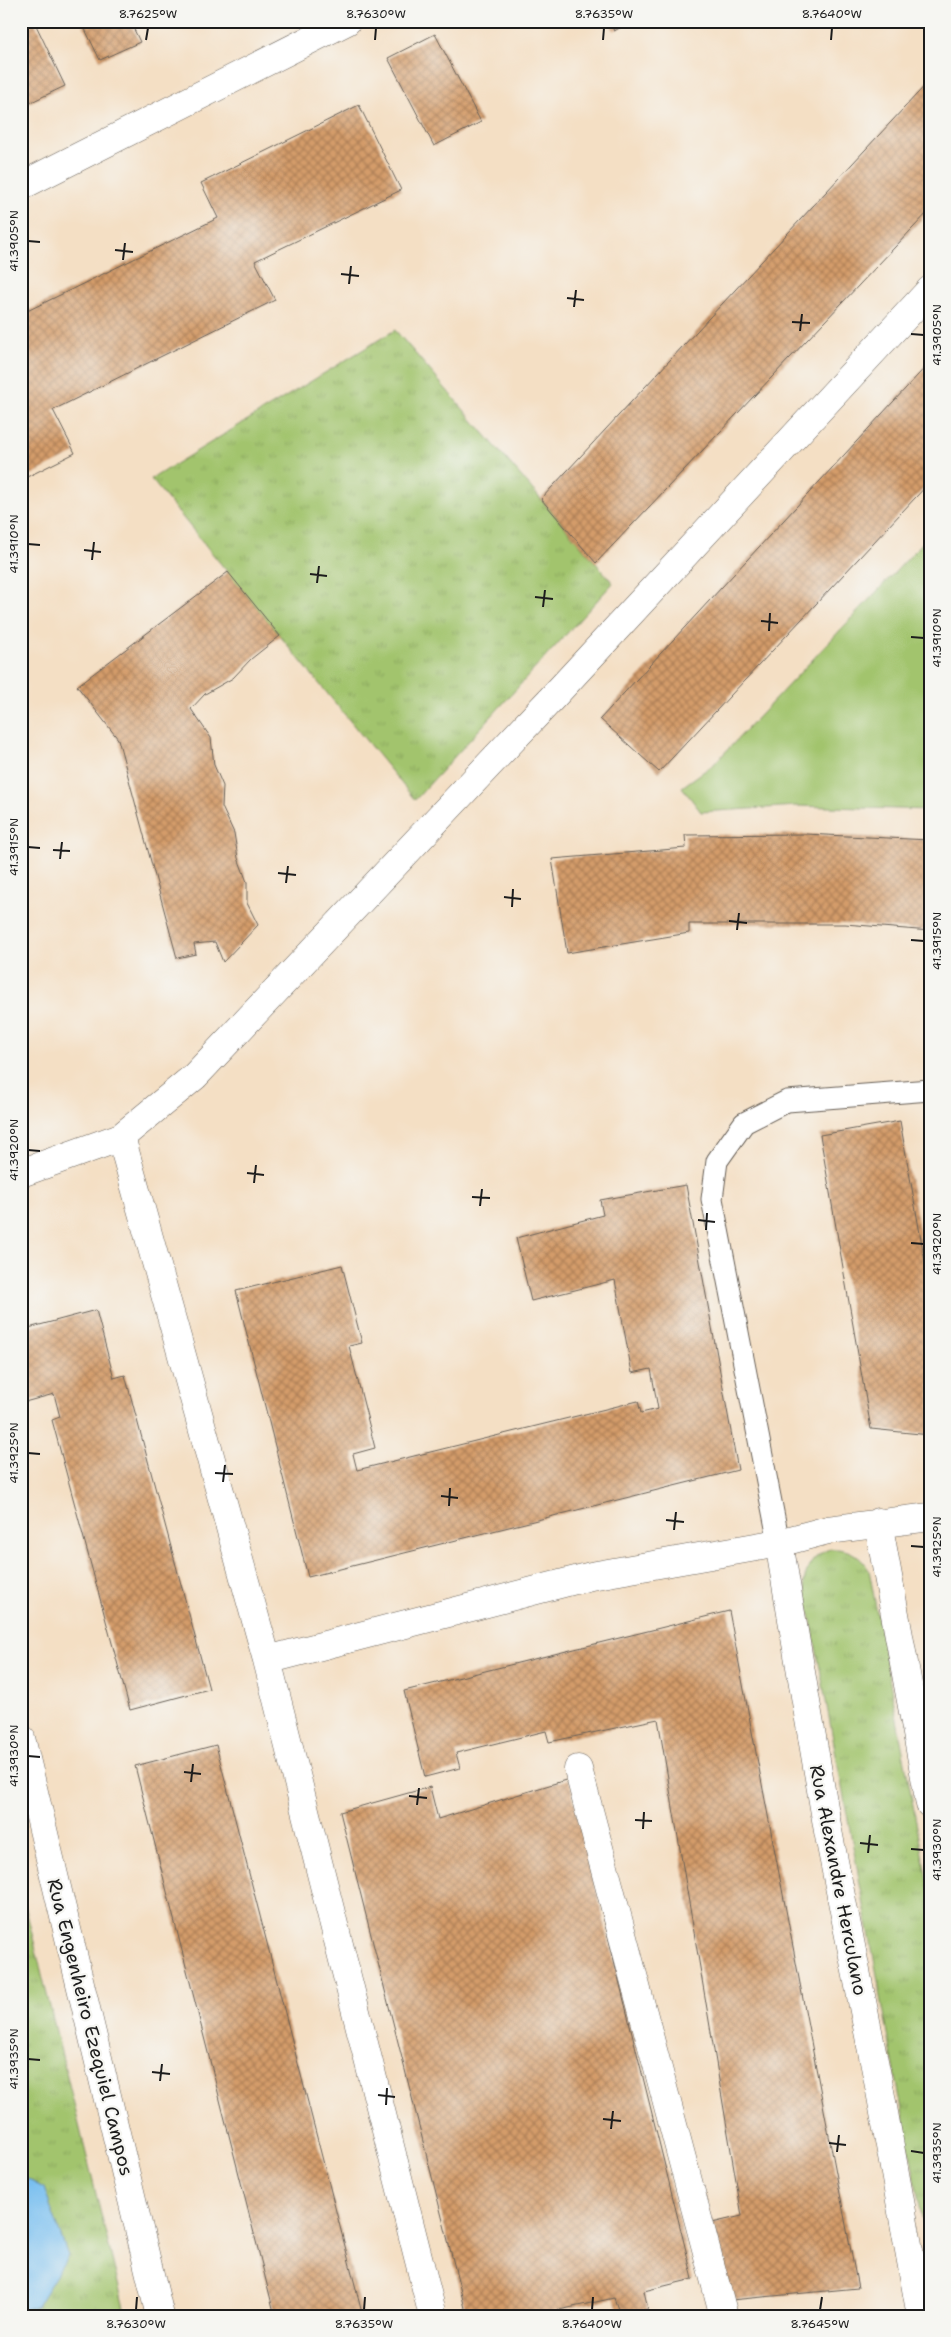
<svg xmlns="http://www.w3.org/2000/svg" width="951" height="2337" font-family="'Shantell Sans',sans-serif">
	<defs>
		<pattern id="grass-tufts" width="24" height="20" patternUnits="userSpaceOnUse" patternTransform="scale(1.25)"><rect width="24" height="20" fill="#a2c46d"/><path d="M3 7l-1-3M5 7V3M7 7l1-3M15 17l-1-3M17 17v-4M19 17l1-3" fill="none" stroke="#8ba85e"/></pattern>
		<pattern id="building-cross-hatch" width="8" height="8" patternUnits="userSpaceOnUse" patternTransform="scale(1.25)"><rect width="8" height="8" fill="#d49c6a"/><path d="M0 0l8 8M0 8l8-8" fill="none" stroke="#ab7e56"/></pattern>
	</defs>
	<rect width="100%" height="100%" fill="#f6f6f2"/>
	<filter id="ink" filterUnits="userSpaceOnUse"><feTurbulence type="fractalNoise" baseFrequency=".02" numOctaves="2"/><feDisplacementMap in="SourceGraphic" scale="10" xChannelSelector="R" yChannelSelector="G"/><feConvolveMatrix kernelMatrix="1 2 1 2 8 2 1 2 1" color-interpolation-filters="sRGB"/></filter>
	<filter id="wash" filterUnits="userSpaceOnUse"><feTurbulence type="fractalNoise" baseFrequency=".0096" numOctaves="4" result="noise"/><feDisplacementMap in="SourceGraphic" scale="20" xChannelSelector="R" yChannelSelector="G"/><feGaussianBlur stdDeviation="1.12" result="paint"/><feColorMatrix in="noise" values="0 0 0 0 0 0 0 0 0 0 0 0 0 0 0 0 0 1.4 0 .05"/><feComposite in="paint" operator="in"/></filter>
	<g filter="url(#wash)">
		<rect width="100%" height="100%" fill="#f4dfc4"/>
		<path fill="url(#grass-tufts)" stroke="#5f7044" d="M395,330L613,583L415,800L151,479Z
			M829,1549C848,1548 859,1554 869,1570L930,1896V2260L804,1583C807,1565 813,1557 829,1549Z
			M21,1889L126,2316H21Z"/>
		<path fill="#a2c46d" stroke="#5f7044" d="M930,535V810L797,806L701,812L682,787L714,764Z"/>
		<path fill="#79bff0" stroke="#4a6e86" d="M21,2176L44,2188L68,2256L37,2306L21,2310Z"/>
		<g id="blocks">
			<path fill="url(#building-cross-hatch)" d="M21,21H34L65,86L21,107Z
				M81,21H130L140,42L100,60Z
				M609,21H633L614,31Z
				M435,34L481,122L434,146L388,58Z
				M930,80V210L596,563L541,499Z
				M359,105L401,190L255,261L275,300L53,410L75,453L21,480V314L218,218L201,183Z
				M930,362V482L659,772L600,719Z
				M228,572L280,636L251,659L233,678L205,694L191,709L211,738L214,765L223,786L222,807L234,833L238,858L247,882V903L258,925L223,962L215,942L194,944L196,954L177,958L118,739L77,686Z
				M805,834L930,840V931L845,924H689V933L567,953L552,859L686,848L685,835Z
				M900,1121L930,1290V1435L871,1429L820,1135Z
				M686,1185L738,1470L308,1577L236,1291L342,1265L362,1343L349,1346L375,1448L353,1454L357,1470L638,1401L641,1413L658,1409L651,1369L632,1373L615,1280L531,1301L516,1238L603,1215L600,1200Z
				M96,1310L114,1378L125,1375L209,1689L130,1710L52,1420L60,1417L54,1394L21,1403V1330Z
				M729,1611L858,2288L731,2300L712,2223L742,2216L658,1719L549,1742L546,1731L456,1753L460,1768L425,1777L404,1691Z
				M216,1745L363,2316H275L135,1766Z
				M569,1779L693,2279L644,2291L648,2309L620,2315L614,2298L532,2316H467L340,1812L430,1787L438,1819Z"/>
		</g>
	</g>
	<g filter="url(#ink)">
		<use href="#blocks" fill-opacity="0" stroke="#686057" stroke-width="1"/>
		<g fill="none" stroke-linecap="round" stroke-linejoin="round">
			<g stroke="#686057" stroke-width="23">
				<path id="service" d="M779,1543L712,1199L717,1161L744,1123L787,1101L930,1090"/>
			</g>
			<g stroke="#686057" stroke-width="29">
				<path id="minor" d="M21,186L347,21
					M121,1137L267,1660L433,2316
					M21,1173L121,1137L195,1076L552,698L930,290
					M878,1522L930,1804
					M267,1660L591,1576L779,1543
					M21,1738L160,2316
					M578,1769L724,2316
					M921,2316L880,2091L828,1831L779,1543L828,1530L930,1517"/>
			</g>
			<use href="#service" stroke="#fff" stroke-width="21"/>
			<use href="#minor" stroke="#fff" stroke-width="28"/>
		</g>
	</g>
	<path fill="none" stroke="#1c1c1c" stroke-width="2" d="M146,40L148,28M375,40L376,28M603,40L604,28M831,40L832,28M28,241L40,242M115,250L133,252M123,260L125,243M341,274L359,276M349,284L351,266M567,298L584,300M574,307L576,290M792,322L810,323M800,331L802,314M911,334L924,335M28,544L40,545M84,550L101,552M92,560L94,542M310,574L327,576M317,583L319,566M535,597L553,599M543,607L545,590M761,621L778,623M769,631L770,613M911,637L924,638M28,847L40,848M53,850L70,851M60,859L62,842M278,873L296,875M286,883L288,866M504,897L521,899M512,907L513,889M729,921L747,923M737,930L739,913M911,940L924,941M28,1150L40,1151M247,1173L264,1175M254,1183L256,1165M472,1197L490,1198M480,1206L482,1189M698,1220L715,1222M706,1230L707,1213M911,1243L924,1244M28,1453L40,1454M215,1473L233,1474M223,1482L225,1465M441,1496L458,1498M449,1506L450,1488M666,1520L684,1522M674,1530L676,1512M911,1546L924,1547M28,1756L40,1757M184,1772L201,1774M191,1782L193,1764M409,1796L427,1798M417,1805L419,1788M635,1820L652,1821M643,1829L644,1812M860,1843L878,1845M911,1849L924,1850M868,1853L870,1835M28,2059L40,2060M152,2072L170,2074M160,2081L162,2064M378,2095L395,2097M386,2105L387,2088M603,2119L621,2121M611,2129L613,2111M829,2143L846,2145M911,2151L924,2153M837,2152L839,2135M136,2310L137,2297M364,2310L365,2297M592,2310L593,2297M820,2310L822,2297"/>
	<g text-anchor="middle" stroke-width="4.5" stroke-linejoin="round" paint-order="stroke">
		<g font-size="19" fill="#1c1c1c" stroke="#f6f6f2">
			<text transform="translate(839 1880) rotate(79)" y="7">Rua Alexandre Herculano</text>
			<text transform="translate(91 2027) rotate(76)" y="7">Rua Engenheiro Ezequiel Campos</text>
		</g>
	</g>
	<rect width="951" height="2337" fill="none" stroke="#f6f6f2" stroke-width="55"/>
	<rect x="28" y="28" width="896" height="2282" fill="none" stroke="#1c1c1c" stroke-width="2"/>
	<g font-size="12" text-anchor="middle" fill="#1c1c1c">
		<text x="148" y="18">8.7625°W</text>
		<text x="376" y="18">8.7630°W</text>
		<text x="604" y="18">8.7635°W</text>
		<text x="832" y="18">8.7640°W</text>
		<text transform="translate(14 241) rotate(-90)" y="4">41.3905°N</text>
		<text transform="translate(937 335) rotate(-90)" y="4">41.3905°N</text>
		<text transform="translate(14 544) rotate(-90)" y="4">41.3910°N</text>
		<text transform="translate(937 638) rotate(-90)" y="4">41.3910°N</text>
		<text transform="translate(14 847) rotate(-90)" y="4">41.3915°N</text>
		<text transform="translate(937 941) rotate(-90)" y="4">41.3915°N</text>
		<text transform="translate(14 1150) rotate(-90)" y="4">41.3920°N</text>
		<text transform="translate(937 1244) rotate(-90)" y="4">41.3920°N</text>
		<text transform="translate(14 1453) rotate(-90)" y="4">41.3925°N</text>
		<text transform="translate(937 1547) rotate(-90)" y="4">41.3925°N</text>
		<text transform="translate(14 1756) rotate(-90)" y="4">41.3930°N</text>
		<text transform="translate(937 1850) rotate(-90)" y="4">41.3930°N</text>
		<text transform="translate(14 2059) rotate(-90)" y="4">41.3935°N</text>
		<text transform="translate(937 2153) rotate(-90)" y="4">41.3935°N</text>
		<text x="136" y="2328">8.7630°W</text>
		<text x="364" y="2328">8.7635°W</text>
		<text x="592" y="2328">8.7640°W</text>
		<text x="820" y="2328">8.7645°W</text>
	</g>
</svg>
